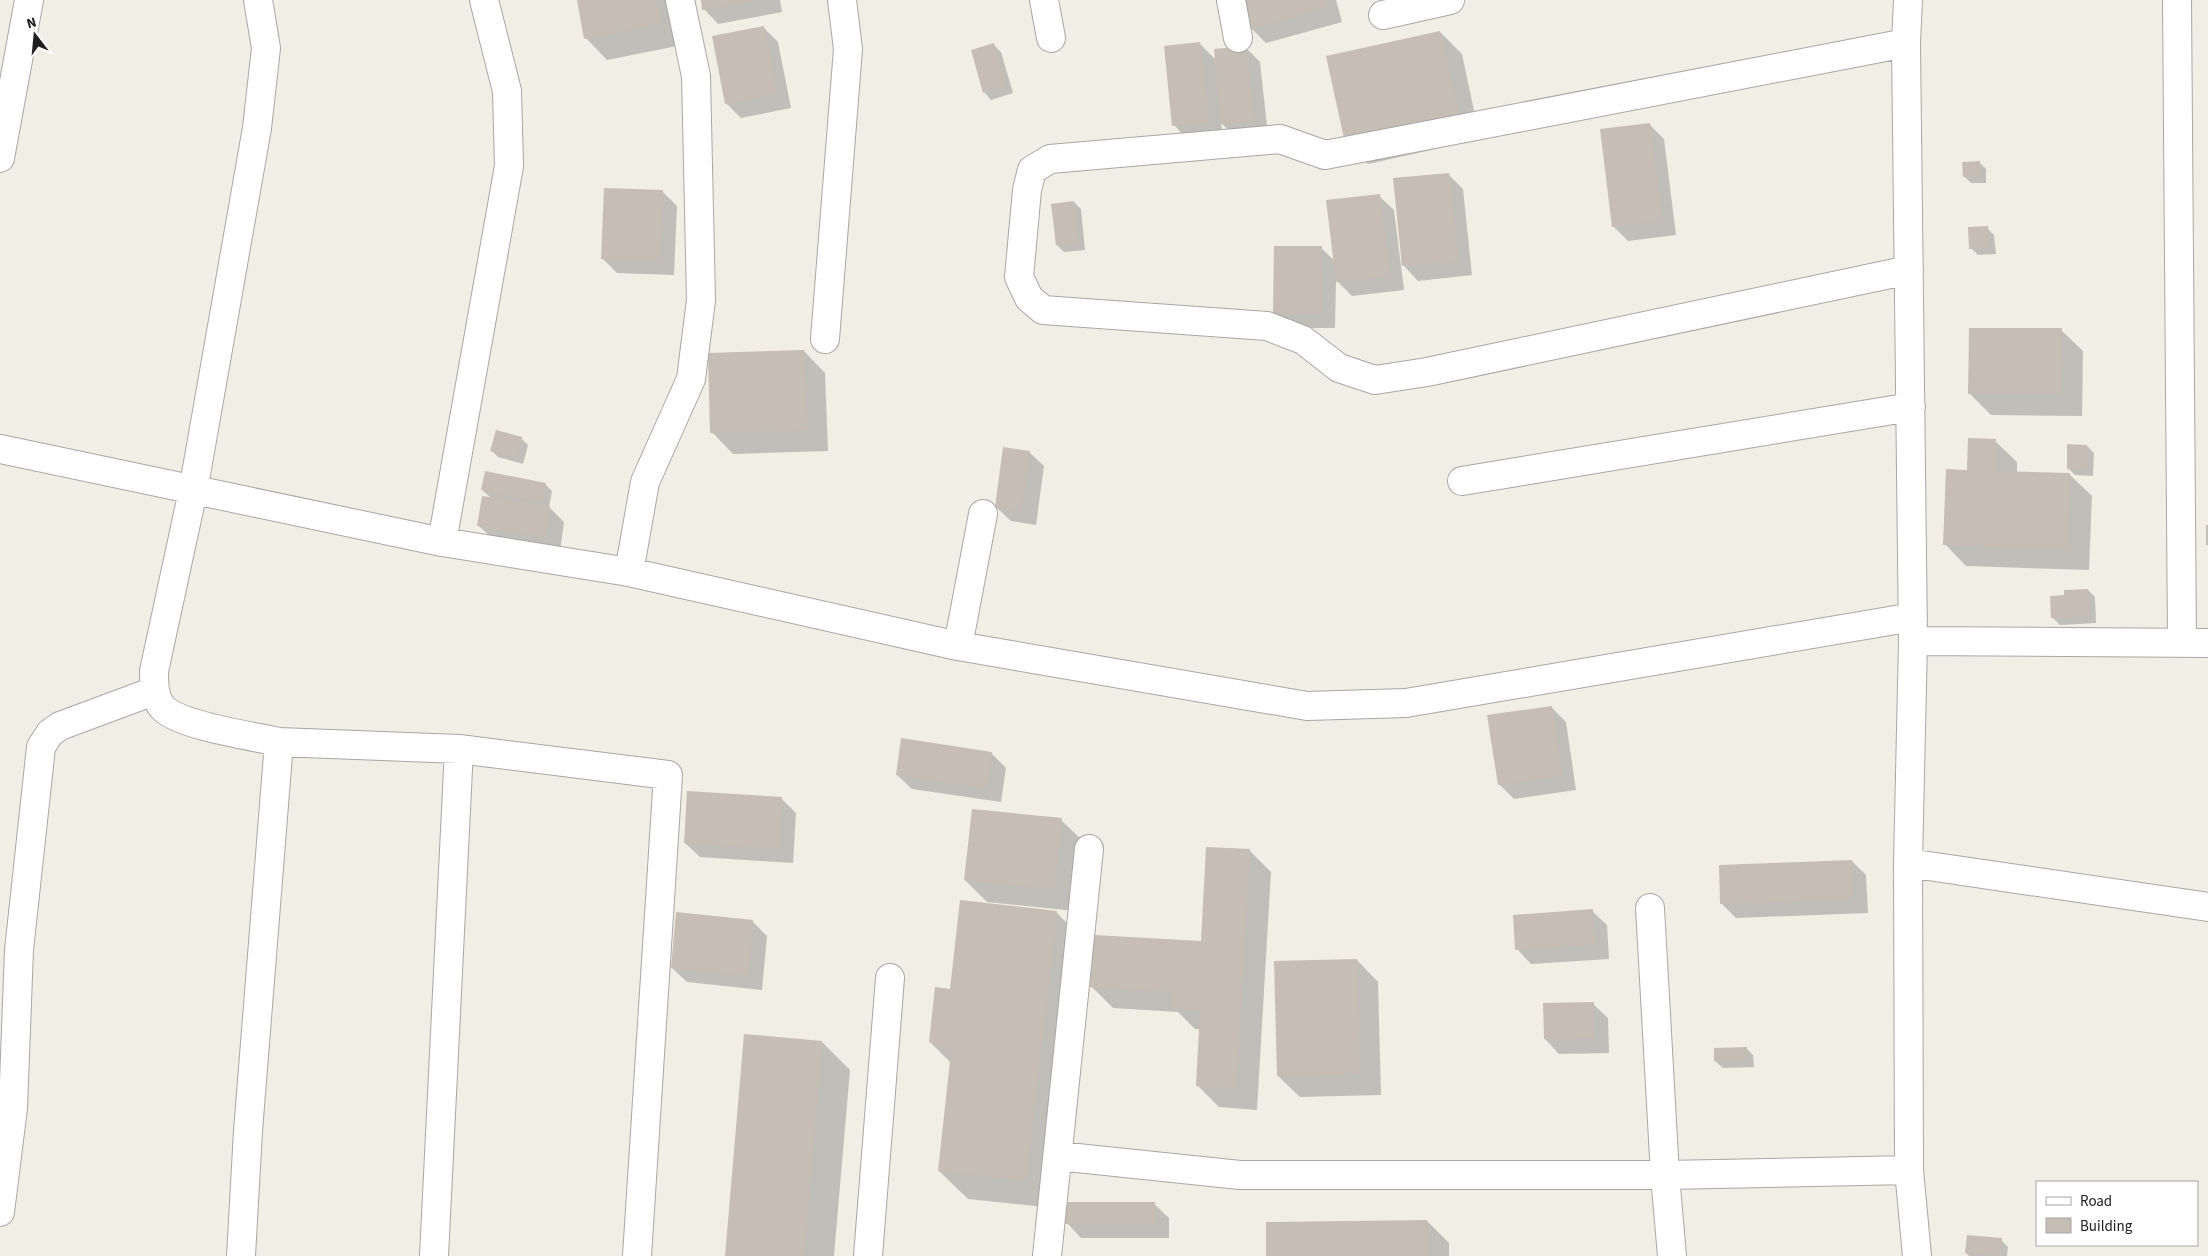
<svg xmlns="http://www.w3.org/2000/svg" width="2208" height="1256" font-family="'Source Sans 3',sans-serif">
	<rect width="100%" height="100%" fill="#f1eee6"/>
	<path fill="#0003" d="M578,0H673L682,45L607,60L586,38Z
		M702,0H780L782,12L718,24L704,9Z
		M1244,0H1336L1342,22L1266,43L1251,28Z
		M763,27L778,42L791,108L741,118L726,103Z
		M1440,32L1462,54L1480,139L1368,164L1346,142Z
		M1199,43L1216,60L1245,47L1260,62L1268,135L1237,138L1221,123L1223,137L1188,140L1174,125Z
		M994,45L1001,52L1013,93L991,100L984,92Z
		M1649,124L1664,139L1676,235L1628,241L1613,226Z
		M1979,162L1986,169V183H1971L1964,176Z
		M1448,174L1463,189L1472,275L1418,281L1404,266Z
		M663,192L677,206L674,275L617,273L603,259Z
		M1379,196L1394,210L1404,290L1352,296L1336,280L1335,328H1289L1274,313L1321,248L1335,261Z
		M1074,202L1081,209L1085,250L1064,252L1057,245Z
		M1987,228L1994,235L1996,254L1978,255L1971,248Z
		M2061,330L2083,351L2082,416L1991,415L1969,393Z
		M804,351L825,373L828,451L733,454L712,432Z
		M521,438L528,445L523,464L498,457L491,450Z
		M1995,441L2017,462V473L2070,475L2092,496L2089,570L1966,566L1945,544L1968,471Z
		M2087,446L2094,453L2093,476L2075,475L2068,468Z
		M1029,452L1044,466L1036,525L1011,521L996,507Z
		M545,484L552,491L549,507L564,522L560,551L494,540L479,526L491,498L482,490Z
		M2088,590L2095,597L2096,623L2060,625L2053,618Z
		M1551,707L1566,722L1576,790L1514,799L1499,784Z
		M903,740L992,754L1006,768L1001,802L912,789L897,775Z
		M781,798L796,813L793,863L700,857L685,843Z
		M1061,820L1083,841L1075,911L987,902L965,880Z
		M1249,850L1271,872L1257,1110L1219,1107L1197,1085L1200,1029H1195L1178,1012L1113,1008L1092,987L1202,943Z
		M1852,861L1866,875L1868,913L1736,918L1722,904Z
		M1592,911L1607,925L1609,959L1531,964L1517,949Z
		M1056,912L1084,940L1054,1208L968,1199L939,1171L951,1063L930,1042L952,990Z
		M753,922L767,936L762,990L687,982L672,968Z
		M1357,960L1378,982L1381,1095L1300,1097L1278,1076Z
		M1593,1004L1608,1018L1609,1053L1559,1054L1545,1039Z
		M822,1042L850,1070L834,1256H726Z
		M1746,1048L1753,1055L1754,1067L1723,1068L1715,1061Z
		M1154,1204L1169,1218V1238H1081L1067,1223Z
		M1427,1221L1449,1243V1256H1267Z
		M2001,1240L2008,1247L2007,1256H1969L1966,1253Z"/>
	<path fill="#c6bdb5" d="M577,0H656L661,23L584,39Z
		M701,0H752V1L702,10Z
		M1242,0H1326L1328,7L1250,29Z
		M764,26L777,94L725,104L712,36Z
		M1440,31L1459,117L1345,143L1326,56Z
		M1200,42L1209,122L1172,126L1164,46Z
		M994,43L1006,86L983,93L971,50Z
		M1246,46L1254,121L1221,124L1214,49Z
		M1650,123L1662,220L1612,227L1600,129Z
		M1980,161V176L1963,177L1962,162Z
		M1449,173L1458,261L1402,266L1393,178Z
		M604,188L663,190L660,261L601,259Z
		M1380,194L1390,276L1336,282L1326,200Z
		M1074,201L1078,243L1056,245L1051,204Z
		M1988,226L1989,247L1969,249L1968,227Z
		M1274,246H1322L1321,314H1273Z
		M1969,328H2062L2061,394H1968Z
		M804,350L807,430L710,433L708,353Z
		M496,430L522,437L516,458L490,451Z
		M1968,438L1996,439L1995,471L2070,473L2068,549L1943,545L1946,469L1967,470Z
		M2067,444L2087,445V469H2067Z
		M1003,447L1030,451L1021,511L995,507Z
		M485,471L546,483L542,502L481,490Z
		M482,496L550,506L545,537L477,526Z
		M2206,525H2208V545H2206Z
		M2088,589L2090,616L2051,618L2050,596L2064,595V590Z
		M1552,706L1562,775L1498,785L1487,715Z
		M901,738L992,752L987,788L896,775Z
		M687,791L782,797L779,849L684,843Z
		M972,809L1062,818L1054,889L964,880Z
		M1206,847L1250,849L1236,1088L1196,1086L1200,1010L1172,1008L1173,992L1090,987L1094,935L1201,941Z
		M1852,860L1853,899L1720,904L1719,865Z
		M960,900L1057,911L1026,1180L938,1171L951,1052L929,1042L935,987L950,989Z
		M1593,909L1595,944L1515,950L1513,915Z
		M676,912L753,920L748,976L671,968Z
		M1357,959L1360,1074L1277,1076L1274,961Z
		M1594,1002V1038L1544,1039L1543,1003Z
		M744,1034L822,1041L804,1256H725Z
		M1747,1047V1060L1714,1061V1048Z
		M1066,1202H1155V1224H1065Z
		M1427,1220L1428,1256H1266V1222Z
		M1967,1235L2002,1238L2000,1256L1965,1253Z"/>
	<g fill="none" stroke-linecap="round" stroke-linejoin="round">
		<g stroke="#a7a7a7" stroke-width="30">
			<path id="minor" d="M1044,0L1051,38
				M1231,0L1238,38
				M1908,0L1906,43L1913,641L1908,863L1909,1170L1917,1256
				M2177,0L2182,643
				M1383,15L1450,0
				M1906,43L1325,155L1280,139L1050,159L1032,170L1027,190L1019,277L1029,298L1043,310L1267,326L1303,340L1339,368L1375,380L1427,372L1909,270
				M0,158L29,0
				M825,339L848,49L842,0
				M0,449L442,542L629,572L958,646L1307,706L1406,703L1913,617
				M1462,481L1911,407
				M442,542L509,166L507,91L484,0
				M629,572L645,482L691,379L701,300L696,76L680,0
				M1913,641L2208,643
				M958,646L983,514
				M279,742L459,749L668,775L637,1256
				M1908,863L2208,907
				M1650,908L1665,1175L1909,1170
				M1058,1156L1240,1175H1665L1672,1256
				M0,1212L13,1108L19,950L41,747L50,733L60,726L154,691
				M241,1256L248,1131L279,742C252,736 181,726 163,708C154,698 154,684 154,671L193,491L257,128L266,48L258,0
				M434,1256L459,749
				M868,1256L890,978
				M1047,1256L1089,849"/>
		</g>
		<use href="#minor" stroke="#fff" stroke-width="28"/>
	</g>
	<rect x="2036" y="1181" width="162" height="65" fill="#ffffff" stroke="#a6a6a6"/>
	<rect x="2046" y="1197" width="25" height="8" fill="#ffffff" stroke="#a6a6a6"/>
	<text x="2080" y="1206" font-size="15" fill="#202020">Road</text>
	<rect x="2046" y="1218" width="25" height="15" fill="#c6bdb5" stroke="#a6a6a6"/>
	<text x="2080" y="1231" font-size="15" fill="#202020">Building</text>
	<g transform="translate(35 35) rotate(344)" stroke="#ffffff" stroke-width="4" paint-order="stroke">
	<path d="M0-4L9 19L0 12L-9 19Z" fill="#202020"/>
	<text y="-8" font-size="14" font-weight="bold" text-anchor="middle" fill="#202020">N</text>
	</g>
</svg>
